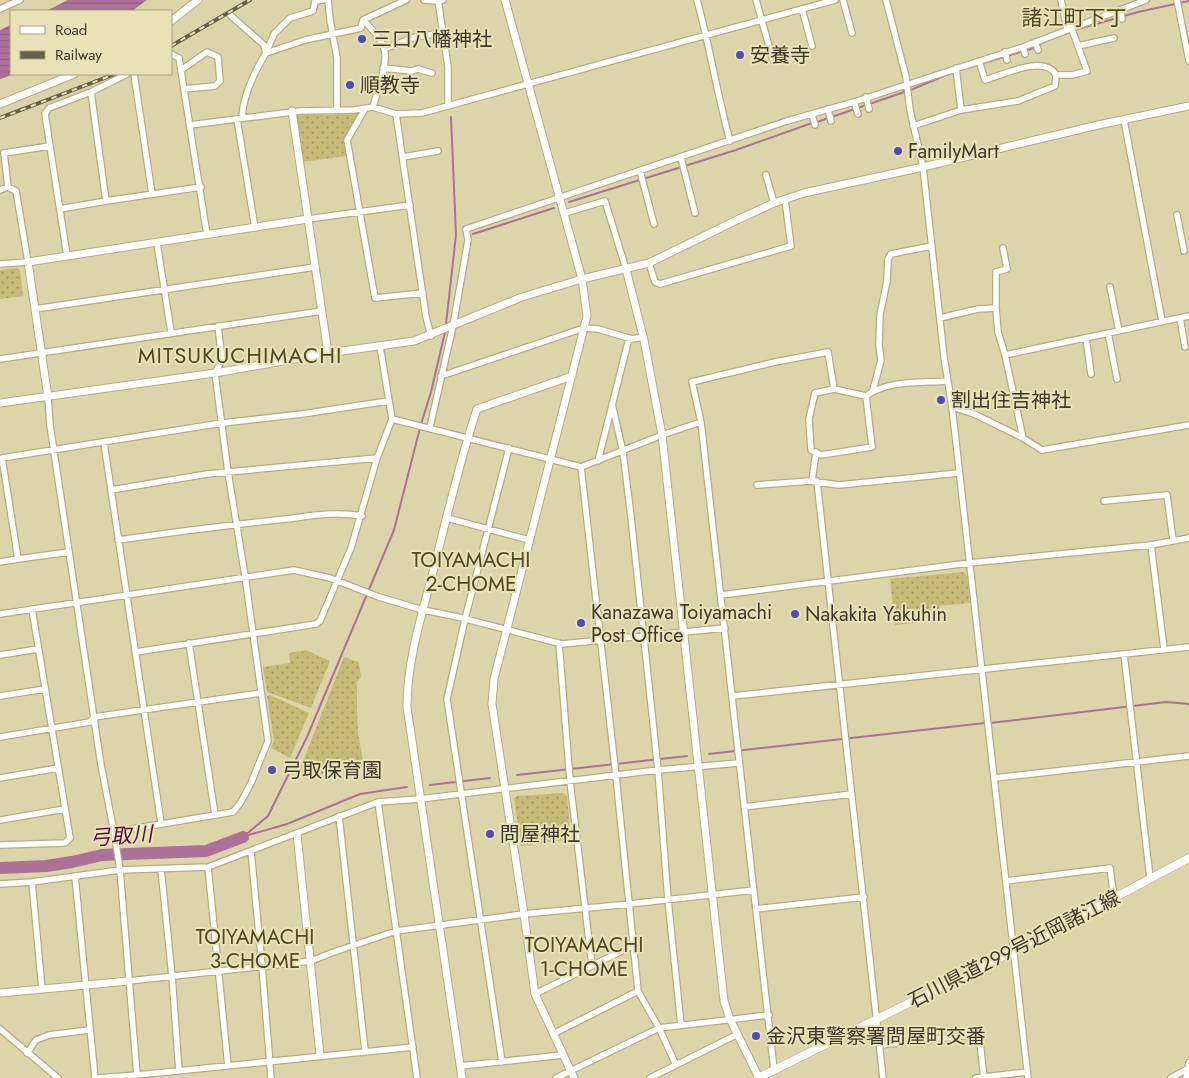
<svg xmlns="http://www.w3.org/2000/svg" width="1189" height="1078" font-family="Jost,'Noto Sans JP',sans-serif">
	<defs>
		<pattern id="grass-dots" width="8" height="8" patternUnits="userSpaceOnUse" patternTransform="scale(1.25)"><rect width="8" height="8" fill="#c7ba77"/><path d="M2 2h.1M6 6h.1" fill="none" stroke="#a39862" stroke-width="1.8" stroke-linecap="round"/></pattern>
		<pattern id="water-rules" width="6" height="5" patternUnits="userSpaceOnUse" patternTransform="scale(1.25)"><rect width="6" height="5" fill="#ab7199"/><path d="M0 2.5h6" fill="none" stroke="#8c5e7d"/></pattern>
	</defs>
	<rect width="100%" height="100%" fill="#ddd5aa"/>
	<path fill="url(#grass-dots)" d="M355,112L358,117L344,138L346,156L303,162L295,116L303,114L334,115Z
		M17,268L20,270L23,296L0,299V270Z
		M963,572L967,576L970,603L939,606L941,620L895,625L890,579Z
		M306,650L330,661L311,708L267,692L263,667L290,663L289,653Z
		M344,657L359,662L361,677L357,682V709L358,733L364,766L296,779Z
		M270,695L309,713L290,758L271,748L274,741L267,696Z
		M562,793L567,796L571,839L521,846L514,798L517,796Z"/>
	<path fill="url(#water-rules)" d="M68,0H147L132,11H46Z
		M11,25V74H15L0,79V30Z"/>
	<g fill="none" stroke-linecap="round" stroke-linejoin="round">
		<path stroke="#ab7199" stroke-width="2" d="M1075,30L1138,12L1189,1
			M1039,45L1047,40
			M967,68L1034,48
			M817,122L913,89L951,73
			M569,202L736,150L812,123
			M473,234L554,208
			M446,324L456,235L451,117
			M421,424L431,392L445,332
			M990,723L1166,702L1189,704
			M709,754L985,723
			M517,775L687,756
			M430,785L490,778
			M245,836L287,824L360,794L407,787
			M243,837L268,816L307,737L394,530L420,428"/>
		<path stroke="#ab7199" stroke-width="12" d="M0,868L46,866L72,862L102,855L206,851L243,837"/>
		<g stroke="#b4ac83" stroke-width="8">
			<path id="minor" d="M328,0L330,20L337,58V111
				M424,0L438,1L443,0
				M438,0L448,67V106
				M697,0C710,47 717,94 730,141
				M756,0L773,60
				M843,0L852,33
				M886,0L906,77L910,110L923,167L944,357L952,407L1028,1078
				M1061,0L1067,29
				M1177,0L1189,61
				M0,9L20,0
				M802,9L812,46
				M1120,10L1122,19
				M230,15L264,45L266,53
				M363,20C371,28 381,38 384,49C389,62 376,94 373,107
				M1035,42L1038,50
				M1078,46L1114,38
				M1023,47L1025,54
				M384,49L415,37L443,33
				M1005,52L1007,60
				M266,53L274,34L290,18L313,11L315,1L323,0
				M171,54L179,58L207,235
				M979,61L985,80C1002,75 1045,54 1056,75
				M383,68L412,71L418,69L432,73
				M956,68L961,110
				M181,70L207,52L218,57L220,81L215,86L184,89
				M134,74L152,194
				M91,92L106,201
				M866,97L869,109
				M854,102L858,114
				M365,109L347,140L375,298L423,293
				M828,109L831,121
				M396,114L426,317L431,336
				M812,115L815,125
				M242,118C243,96 255,71 266,53L305,40L361,28L363,20L406,0
				M237,119L255,228
				M1124,120L1162,321
				M190,125L300,111L354,110L373,107L396,114L422,113L835,0
				M913,126L961,110L1018,101L1055,86L1056,75H1072L1087,71L1071,27
				M403,157L438,151
				M681,158L695,213
				M640,171L654,224
				M766,175L774,203
				M8,187L4,153L50,146
				M0,190L8,187L16,191L28,262L0,264
				M60,209L106,201L201,187
				M565,213L605,201L626,269
				M1177,215L1184,251
				M308,219L410,205
				M157,243L171,332
				M1003,248L1007,269L996,272V308L998,332L1005,355
				M67,256L45,114L49,108L91,92L127,74
				M649,263L655,282L660,284L791,246L785,199
				M1110,287L1119,331
				M35,309L315,267
				M940,318L978,309L996,308
				M1180,318L1185,347
				M1108,333L1117,379
				M1086,338L1091,374
				M0,359L322,311
				M441,376L584,328L598,329L632,339L644,337
				M834,389L815,393L809,419L811,450L821,455L872,447L866,396
				M873,390L881,360L879,345L880,315L887,281L888,259L891,254L932,246
				M48,397L50,425L101,765L114,832L120,870L137,1075L413,1047
				M612,404L623,452L631,517L658,770L668,900L681,1025
				M952,407L974,414L1023,438L1042,450L1189,425
				M392,419L581,467L662,435L701,422
				M430,427L453,326L468,240L466,229L787,121L854,102L1023,47L1146,0
				M1023,438L1005,355L1189,316
				M104,443L161,823
				M598,461L629,338
				M581,467L616,776L638,991L659,1028L676,1065
				M812,481L816,452
				M817,481L883,1078
				M757,485L810,481L839,485L959,473
				M111,490L207,474L377,458
				M1104,501L1167,495L1173,540
				M447,518L529,540
				M118,540C174,532 230,525 286,519C311,516 337,511 362,516
				M1151,545L1164,649
				M69,552L18,559L2,458L222,423L302,414L388,401
				M0,562L18,559
				M721,595L969,563L1151,545L1189,538
				M0,614L294,570L330,578L379,597L423,610L458,617L562,644L725,628
				M189,643L215,815
				M559,643L570,781L592,966
				M136,652L316,624L320,621L351,548L377,458L392,419L380,346
				M1124,654L1150,878
				M0,655L38,649
				M0,696L45,689
				M733,696L1189,647
				M0,737L90,722L94,717L261,693
				M0,778L58,768
				M995,778L1189,756
				M378,802L417,1078
				M744,807L852,794
				M339,816L365,1051
				M0,820L65,809
				M114,832L233,812L241,802L251,783L268,741L245,576L228,472L215,373L222,360L218,326
				M0,845L65,843L70,838L32,609
				M251,851L262,966L271,1078
				M208,867L228,1066
				M161,869L172,976L179,1071
				M75,876L95,1078
				M1006,881L1110,868L1114,898
				M32,882L42,989
				M0,884L32,882L120,870L208,867L378,802L420,799L658,770L739,763
				M756,909L864,897
				M129,981L311,961L334,952L396,931L524,914L630,904L754,890
				M535,994L634,945
				M0,1029L58,1078
				M553,1034L638,991
				M880,1045L979,1034L984,1078
				M27,1053L36,1040L49,1035L89,1030
				M502,1062L447,699L465,619L509,448
				M460,1066L563,1055
				M774,1070L701,422L692,382L775,362L828,352L834,389L866,396C887,380 922,383 947,381
				M99,1078L137,1075
				M556,1078L659,1028L769,1015
				M650,1078L738,1034
				M976,1078L1027,1072
				M1171,1078L1189,1068
				M1186,1078L1189,1063"/>
		</g>
		<g stroke="#b4ac83" stroke-width="9">
			<path id="tertiary" d="M505,0L582,279L587,316L494,679L492,704L524,914L535,994L574,1078
				M171,21L198,0
				M0,104L74,74
				M292,111L328,353
				M626,269L644,340L662,435L724,1001L730,1019L759,1078
				M48,397L28,262L308,219
				M0,403L215,373L328,353L414,341L522,297L582,279L649,263L741,218L774,203L804,193L923,167L1098,125L1189,106
				M297,834L320,1055
				M0,993L129,981
				M462,1078L407,707C407,659 423,611 435,564C448,512 460,460 477,409L572,376"/>
		</g>
		<g stroke="#b4ac83" stroke-width="9">
			<path id="secondary" d="M758,1078L1014,951L1189,858"/>
		</g>
		<use href="#minor" stroke="#fff" stroke-width="5.5"/>
		<use href="#tertiary" stroke="#fff" stroke-width="7"/>
		<use href="#secondary" stroke="#fff" stroke-width="8"/>
		<g stroke="#645f47" stroke-width="4">
			<path id="rail" d="M171,46L250,0
				M0,118L115,74"/>
		</g>
		<use href="#rail" stroke="#eae2b7" stroke-width="2" stroke-dasharray="5.5" stroke-linecap="butt"/>
	</g>
	<g fill="#4f4bc2" stroke="#eae2b7" stroke-width="2">
		<circle cx="362" cy="39" r="5"/>
		<circle cx="740" cy="55" r="5"/>
		<circle cx="350" cy="85" r="5"/>
		<circle cx="898" cy="151" r="5"/>
		<circle cx="941" cy="400" r="5"/>
		<circle cx="795" cy="614" r="5"/>
		<circle cx="581" cy="623" r="5"/>
		<circle cx="272" cy="770" r="5"/>
		<circle cx="490" cy="834" r="5"/>
		<circle cx="756" cy="1036" r="5"/>
	</g>
	<g text-anchor="middle" stroke-width="4" stroke-linejoin="round" paint-order="stroke">
		<g font-size="20" fill="#3c3827" stroke="#eae2b7" text-anchor="start">
			<text x="372" y="46">三口八幡神社</text>
			<text x="750" y="62">安養寺</text>
			<text x="360" y="92">順教寺</text>
			<text x="908" y="158">FamilyMart</text>
			<text x="951" y="407">割出住吉神社</text>
			<text x="591" y="619">Kanazawa Toiyamachi<tspan x="591" dy="23">Post Office</tspan></text>
			<text x="805" y="621">Nakakita Yakuhin</text>
			<text x="282" y="777">弓取保育園</text>
			<text x="500" y="841">問屋神社</text>
			<text x="766" y="1043">金沢東警察署問屋町交番</text>
		</g>
		<g font-size="20" fill="#3c3827" stroke="#eae2b7">
			<text transform="translate(1014 949) rotate(-27)" y="7">石川県道299号近岡諸江線</text>
		</g>
		<g font-size="21" fill="#4e4720" stroke="#eae2b7">
			<text x="1074" y="25">諸江町下丁</text>
			<text x="471" y="567">TOIYAMACHI<tspan x="471" dy="24">2-CHOME</tspan></text>
			<text x="255" y="944">TOIYAMACHI<tspan x="255" dy="24">3-CHOME</tspan></text>
			<text x="584" y="952">TOIYAMACHI<tspan x="584" dy="24">1-CHOME</tspan></text>
		</g>
		<g font-size="21" font-style="italic" fill="#530a43" stroke="#eae2b7">
			<text transform="translate(121 836) rotate(-4)" y="7">弓取川</text>
		</g>
		<g font-size="22" letter-spacing="1" fill="#4e4720" stroke="#eae2b7">
			<text x="240" y="363">MITSUKUCHIMACHI</text>
		</g>
	</g>
	<rect x="10" y="10" width="162" height="65" fill="#eae2b7" stroke="#a49e7d"/>
	<rect x="20" y="26" width="25" height="8" fill="#ffffff" stroke="#a49e7d"/>
	<text x="55" y="35" font-size="15" fill="#3c3827">Road</text>
	<rect x="20" y="51" width="25" height="8" fill="#645f47" stroke="#a49e7d"/>
	<text x="55" y="60" font-size="15" fill="#3c3827">Railway</text>
</svg>
